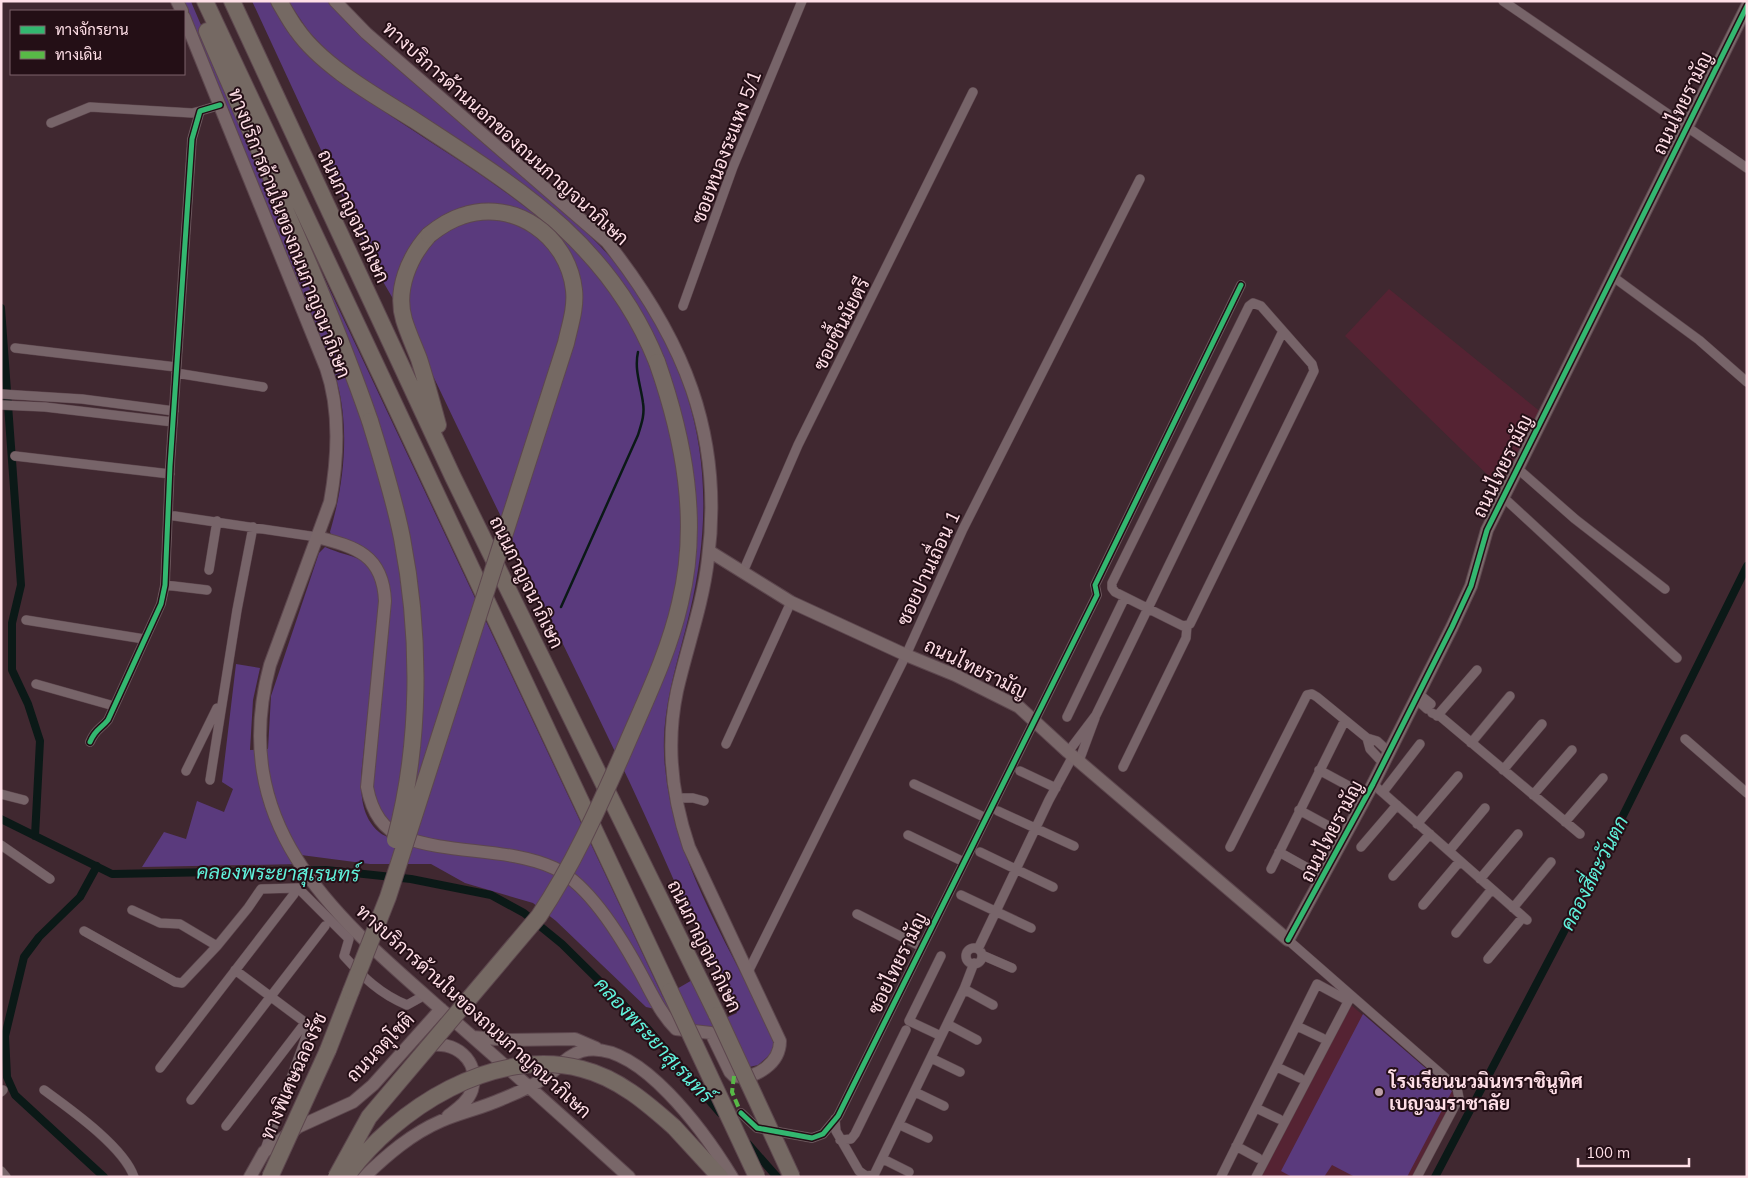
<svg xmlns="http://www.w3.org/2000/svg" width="1748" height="1178" font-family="Mulish,Sarabun,sans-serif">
	<rect width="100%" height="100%" fill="#402830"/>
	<path fill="#552333" d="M1389,289L1542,413L1505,488L1499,486L1345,336Z
		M1351,1005L1452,1091L1454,1094V1102L1415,1177H1261Z"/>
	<path fill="#5a3a7d" d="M182,1H191L192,4L322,308L365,422L375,419L371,405L295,216L663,997L694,979L716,1022L737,1013C697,938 666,859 630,783C559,634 485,486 414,336C404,301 404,266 432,237L430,230C416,238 401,268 398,284C397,292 399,301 399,309L378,273L252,1H272C300,54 352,90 400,122C500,188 606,246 650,365L662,359L641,316L592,250L562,220L489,166L352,77L309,32L288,1H331L358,32C414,81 470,130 526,179C564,212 605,245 634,287C703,390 718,491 690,611C678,662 659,714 665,767C674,865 733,950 773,1038L774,1051L758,1065L736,1070C719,1034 725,1026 682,1026C664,1010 656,990 645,969C637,956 627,944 619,931C595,897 573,868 532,855L415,836C383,826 373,812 372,779C376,739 399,592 381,564C372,549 348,542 332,536L330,532C344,484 350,430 337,382C332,365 324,348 318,331Z
		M325,547C354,560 370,553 381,590L361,776C361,797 362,817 379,832C397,848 505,860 534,865C591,885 627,959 655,1009L646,1007L556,921L533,903L465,883L431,864H370L301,855V864L142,867L164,832L186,839L197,801L224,812L233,789L222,782L236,664L260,668L253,700L250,750L268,749L271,696L319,553Z
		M1363,1014L1452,1091L1407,1177H1355L1332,1165L1324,1177H1292L1281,1171Z"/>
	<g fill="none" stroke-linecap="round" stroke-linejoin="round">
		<path stroke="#0b1917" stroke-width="2.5" d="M561,607L638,435C641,425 645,415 643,403C641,386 634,370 638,352"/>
		<path stroke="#0b1917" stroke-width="8" d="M1,308L21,585L12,623V670L28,704L40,741L35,836
			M1,819L112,874L326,870L411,879L491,895L524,913L562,944L647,1028L720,1113
			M97,866L80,897L39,937L24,957L5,1036L7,1077L15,1095L104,1177
			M748,1144L777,1177
			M1435,1177L1591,880L1747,566"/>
		<g stroke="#5d474e" stroke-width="10">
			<path id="street" d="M1503,1L1747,168
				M51,123L90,107L192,113L200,111
				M1612,276L1699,340L1747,382
				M1253,303L1261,306L1312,364L1314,371L1190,624L1183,626L1115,592L1112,588V583L1249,306Z
				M683,306L733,167L802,1
				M15,348L176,367
				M176,373L263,387
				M1,394L82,399L174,411
				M1,405L45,407L173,422
				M15,456L170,474
				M1517,468L1575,519L1665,589
				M1503,497L1677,658
				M168,515L317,537
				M209,570L217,521
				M743,572L798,445L973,92
				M165,585L207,590
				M26,620L144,639
				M36,684L114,706
				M1419,694L1431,704
				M1416,699L1427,709
				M1432,713L1441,717L1580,834
				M1437,716L1477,670
				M1067,717L1125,597
				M1367,738L1370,749L1383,763
				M1685,739L1747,793
				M90,742C96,728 100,730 108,720L161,604L165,585L170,466L192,139L200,111L220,105
				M1471,743L1510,696
				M726,744L791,602
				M1068,752L1096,715L1282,333
				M1079,761L1095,718
				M1123,767L1186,638L1187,626
				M1319,770L1356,790
				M1503,770L1542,724
				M186,771L217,708L221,707
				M1020,771L1056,788
				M210,780L237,610L253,527
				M914,784L986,818
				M1373,784L1527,920
				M1383,792L1420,744
				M1,794L24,800
				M1533,795L1572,750
				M676,798H693L704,801
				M1299,810L1334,829
				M998,811L1074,846
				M1565,822L1603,778
				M1417,824L1458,776
				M908,835L964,862
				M1,845L50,879
				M1230,847L1307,695L1312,694L1317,697L1367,738L1377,741L1389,752
				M1361,847L1397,805
				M1449,851L1485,808
				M980,852L1053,887
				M1279,852L1313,871
				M1271,869L1345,720
				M1393,876L1430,834
				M1480,879L1518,834
				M961,895L1031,928
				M1423,905L1460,861
				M1513,908L1551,862
				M132,910L160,923L180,924L217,946
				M857,914L922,947
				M84,931L175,982L182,983L217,946L248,908L261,889L298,888L349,939L344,956C363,977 380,994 407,1005L425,995
				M1456,933L1492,889
				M1288,940L1457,1088L1459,1098L1417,1177
				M966 956a8 8 0 1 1 16 0a8 8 0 1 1-16 0Z
				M978,949L1049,800L1073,756
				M982,955L1012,968
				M941,956L909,1021L941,1036
				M1488,959L1523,917
				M235,970L310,1026L264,1152
				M748,972L906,655L963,529L1140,179
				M964,989L993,1005
				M947,1024L977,1040
				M1297,1026L1322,1038
				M931,1058L960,1072
				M1277,1067L1300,1078
				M160,1068L294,894
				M44,1090C70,1109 124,1147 134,1177
				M1,1092L3,1090
				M915,1092L944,1106
				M191,1100L325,926
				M1256,1108L1279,1119
				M741,1113L757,1128L812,1138L823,1134L838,1116L1097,595L1095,585L1241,285
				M835,1119L836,1131L859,1171L866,1176L874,1175L964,989L974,963
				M900,1125L928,1138
				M226,1126L305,1023
				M840,1140L851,1139L855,1134L906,1030
				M1236,1146L1258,1158
				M883,1159L909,1172
				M1,1171L6,1177
				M1221,1177L1317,984L1343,998
				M1256,1177L1351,996"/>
		</g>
		<g stroke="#5d474e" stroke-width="14">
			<path id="secondary" d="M177,1L182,11
				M184,17L326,368C341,411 338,458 330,502L270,665C224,835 346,925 459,1025C516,1075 573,1126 629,1177
				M317,537C356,547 383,555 385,601L367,787C371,808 381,829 403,837C451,855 507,847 554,868C589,884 622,939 640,972C651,992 660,1013 676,1029L711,1033L730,1072L734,1076C756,1080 780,1063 780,1041L689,847C672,797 666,743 677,691C687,647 703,604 708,559C724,434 683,338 607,242L366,33L335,1
				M709,551L791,602L906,655L955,675L1019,707L1068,752L1288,940L1373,784L1452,627L1471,586L1487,530L1747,6
				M473,1037L509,1040L575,1039L596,1048
				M426,1046C454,1039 481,1060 472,1090C468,1102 457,1109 448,1116
				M250,1177L264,1152L298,1127L353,1102L373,1085L441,1009
				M364,1177C387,1155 411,1134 441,1121C460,1113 482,1108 502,1099C517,1093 532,1086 546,1077C558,1069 567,1055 582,1051C638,1037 707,1136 732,1177"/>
		</g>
		<g stroke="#5d474e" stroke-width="18">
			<path id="highway" d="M205,1L670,991
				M232,1L453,477L717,1015
				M279,1C285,11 290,21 297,30C323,67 376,96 414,120C516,187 609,242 657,362
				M207,31C262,160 324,288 370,421
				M429,235C409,257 395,290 404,320C408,333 414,346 419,359C426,381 432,403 438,425
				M328,1050L351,991
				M674,1127L720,1177"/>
		</g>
		<use href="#street" stroke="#776469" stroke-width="9"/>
		<use href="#secondary" stroke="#796769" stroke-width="12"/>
		<use href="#highway" stroke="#756963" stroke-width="16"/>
		<g stroke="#5d474e" stroke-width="18" stroke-linecap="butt">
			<path id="highway-bridge" d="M370,421C382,460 394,498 402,538C421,636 421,744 395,840
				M351,991L388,897L566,343C570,325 576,308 574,290C568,236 514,198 462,216C449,220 439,227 429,235
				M670,991L757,1177
				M717,1015L792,1177
				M270,1177L328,1050
				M336,1177L369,1117L539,916C573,865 597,811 622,755C643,705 668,656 680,603C700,522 684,439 657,362
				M346,1177C396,1108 494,1046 582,1069C618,1078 647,1103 674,1127"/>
		</g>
		<use href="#highway-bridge" stroke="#756963" stroke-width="16"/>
		<path stroke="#58b947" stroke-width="4" stroke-dasharray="8 4" stroke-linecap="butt" d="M734,1076L732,1092L741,1113"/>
		<g stroke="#240f16" stroke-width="8">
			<path id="cycleway" d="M90,742C96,728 100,730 108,720L161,604L165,585L170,466L192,139L200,111L220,105
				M1288,940L1373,784L1452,627L1471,586L1487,530L1747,6
				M741,1113L757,1128L812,1138L823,1134L838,1116L1097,595L1095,585L1241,285"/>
		</g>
		<use href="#cycleway" stroke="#33b770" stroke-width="5"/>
	</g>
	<circle fill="#bc9fa7" stroke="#240f16" stroke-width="2" cx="1379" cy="1092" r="5"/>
	<g text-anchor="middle" stroke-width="4" stroke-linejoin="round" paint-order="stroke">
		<g font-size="19" fill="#ffdfe7" stroke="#240f16">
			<text transform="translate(1682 103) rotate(-64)" y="7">ถนนไทยรามัญ</text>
			<text transform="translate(506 133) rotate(42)" y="7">ทางบริการด้านนอกของถนนกาญจนาภิเษก</text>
			<text transform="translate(726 147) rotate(-69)" y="7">ซอยหนองระแหง 5/1</text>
			<text transform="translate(354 216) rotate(65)" y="7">ถนนกาญจนาภิเษก</text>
			<text transform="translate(290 233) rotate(69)" y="7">ทางบริการด้านในของถนนกาญจนาภิเษก</text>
			<text transform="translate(841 324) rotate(-63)" y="7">ซอยชื้นมัยตรี</text>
			<text transform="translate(1502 466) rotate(-64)" y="7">ถนนไทยรามัญ</text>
			<text transform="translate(928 568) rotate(-65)" y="7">ซอยปานเถื่อน 1</text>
			<text transform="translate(527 582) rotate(64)" y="7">ถนนกาญจนาภิเษก</text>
			<text transform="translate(976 668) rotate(26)" y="7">ถนนไทยรามัญ</text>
			<text transform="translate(1331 831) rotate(-62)" y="7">ถนนไทยรามัญ</text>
			<text transform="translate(705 946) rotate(64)" y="7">ถนนกาญจนาภิเษก</text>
			<text transform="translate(897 963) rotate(-64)" y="7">ซอยไทยรามัญ</text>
			<text transform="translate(474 1011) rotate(42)" y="7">ทางบริการด้านในของถนนกาญจนาภิเษก</text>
			<text transform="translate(380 1047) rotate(-46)" y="7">ถนนจตุโชติ</text>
			<text transform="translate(293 1076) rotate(-66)" y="7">ทางพิเศษฉลองรัช</text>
		</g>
		<g font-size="19" font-weight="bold" fill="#ffdfe7" stroke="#240f16" text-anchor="start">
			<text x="1389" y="1088">โรงเรียนนวมินทราชินูทิศ<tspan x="1389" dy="22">เบญจมราชาลัย</tspan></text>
		</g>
		<g font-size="20" font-style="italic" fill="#60f1db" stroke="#240f16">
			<text transform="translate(278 873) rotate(1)" y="7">คลองพระยาสุเรนทร์</text>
			<text transform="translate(1594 873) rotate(-63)" y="7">คลองสี่ตะวันตก</text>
			<text transform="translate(654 1040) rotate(47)" y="7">คลองพระยาสุเรนทร์</text>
		</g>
	</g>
	<rect width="1748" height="1178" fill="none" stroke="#ffdfe7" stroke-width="5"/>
	<rect x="10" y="10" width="175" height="65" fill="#240f16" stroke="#7c626a"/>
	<rect x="20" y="26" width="25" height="8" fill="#33b770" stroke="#7c626a"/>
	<text x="55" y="35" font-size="15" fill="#ffdfe7">ทางจักรยาน</text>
	<rect x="20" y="51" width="25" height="8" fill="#58b947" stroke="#7c626a"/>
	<text x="55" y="60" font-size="15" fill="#ffdfe7">ทางเดิน</text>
	<path d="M1578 1158v8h111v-8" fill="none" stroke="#ffdfe7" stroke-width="2.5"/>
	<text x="1586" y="1158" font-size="15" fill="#ffdfe7" stroke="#240f16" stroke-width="4" paint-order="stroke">100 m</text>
</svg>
